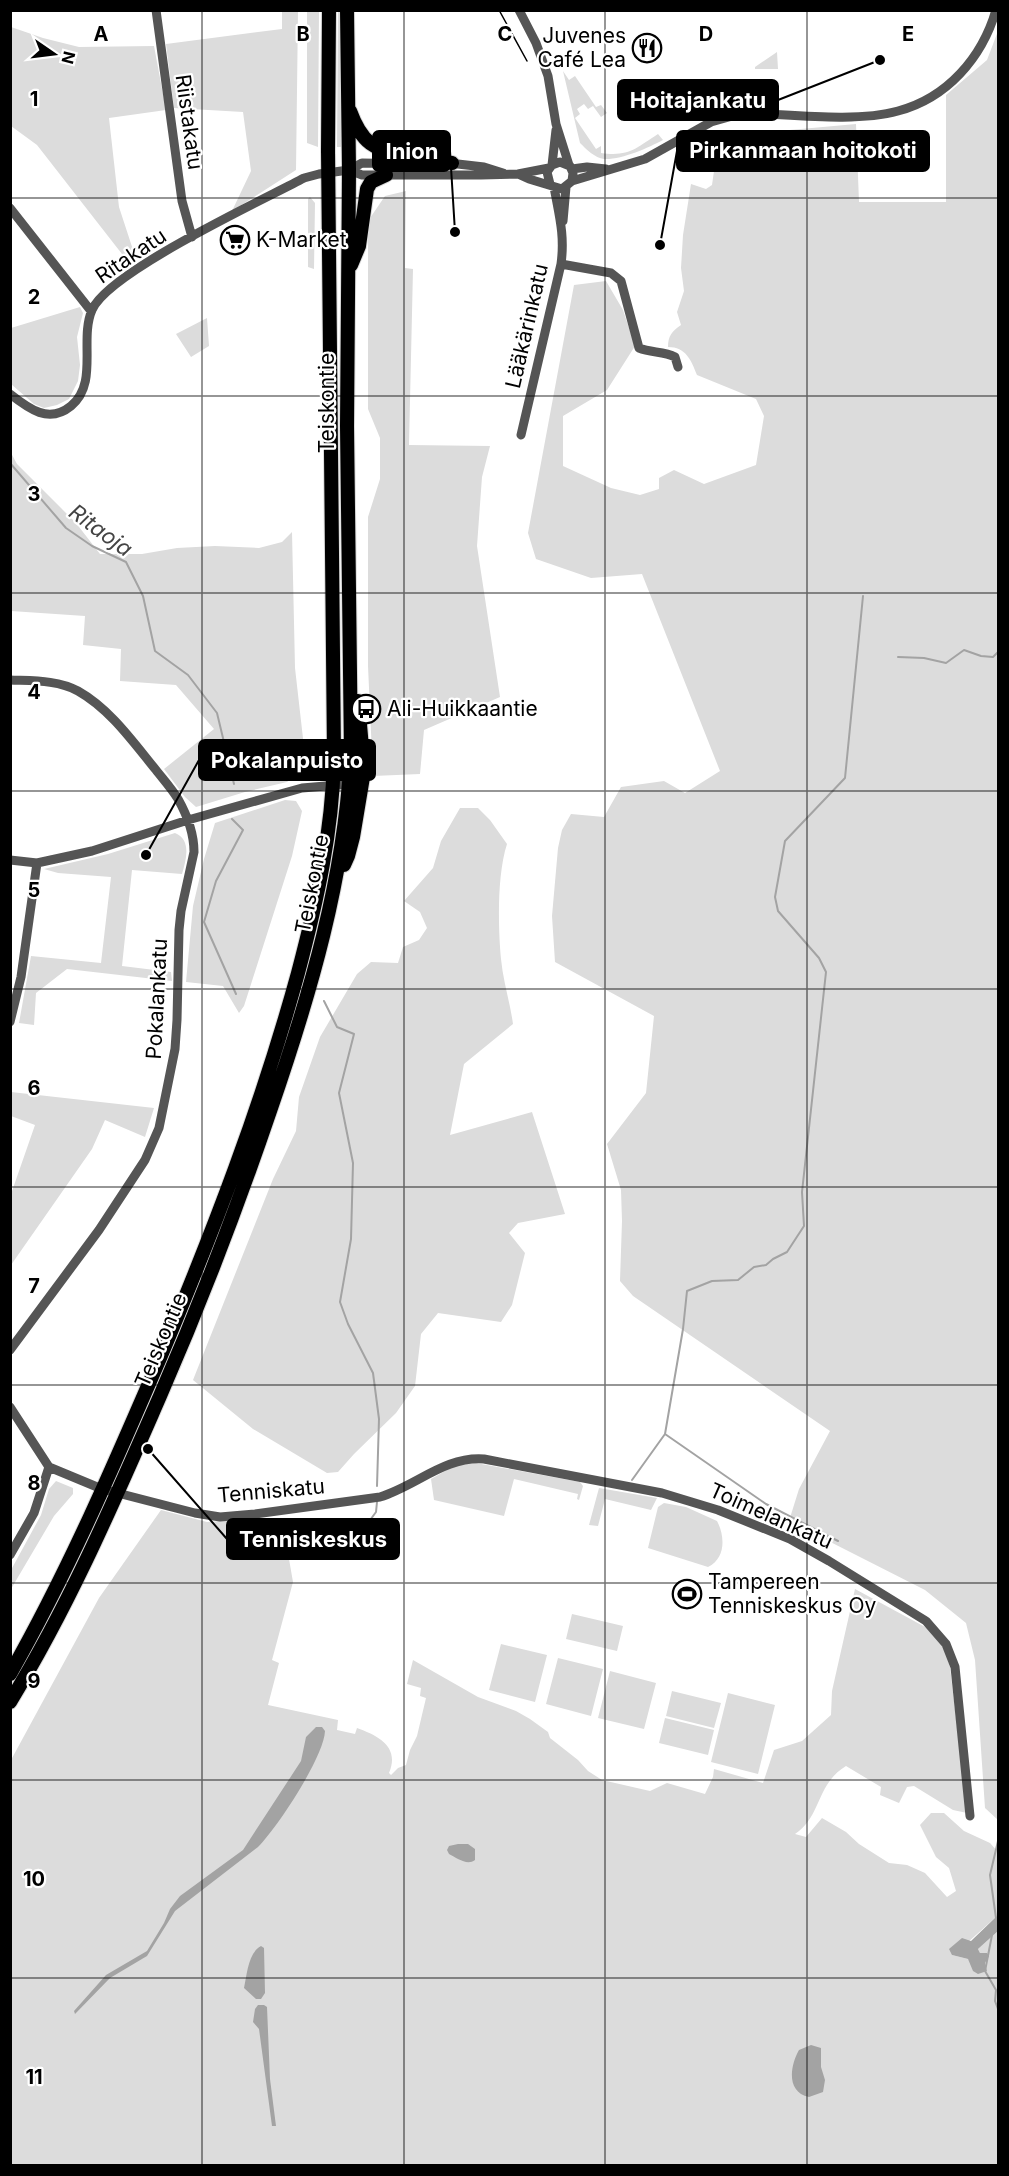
<svg xmlns="http://www.w3.org/2000/svg" width="1009" height="2176" font-family="Inter,sans-serif">
	<rect width="100%" height="100%" fill="#fff"/>
	<path fill="#dcdcdc" d="M341,10L343,147H337L338,11Z
		M282,11H298L296,170L232,211L251,171L243,112L174,108L166,44L282,29Z
		M307,11H319L318,147L307,143Z
		M11,27L43,38L79,47L154,46L166,110L109,118L119,207L136,259L129,263L37,145L11,126Z
		M998,31V1820L985,1808L975,1660L966,1623L925,1590L789,1521L799,1489L830,1431L633,1296L620,1281L622,1221L621,1190L607,1144L646,1093L654,1016L555,962L552,916L558,848L562,830L571,814L604,817L621,787L664,781L685,793L720,771L642,574L591,578L536,559L528,533L574,285L606,281L623,310L635,346L607,390L563,416V466L611,488L640,495L659,489V478L674,470L704,484L756,465L764,416L756,399L697,375C691,360 686,347 668,347C668,336 672,331 681,325L677,312L684,291L681,268L683,235L691,184L706,189L712,185L716,157L744,134L856,124L859,202H946V95L987,60Z
		M777,52L778,69H755V67Z
		M563,71L569,80L575,76L596,107L601,105L607,113L601,117L593,106L588,109L584,104L577,109L580,114L575,118L596,149L601,146V153C629,157 636,148 658,134L663,140C648,148 621,160 604,159C595,158 586,149 580,143Z
		M406,191L405,268L413,269L409,445L490,446L482,477L477,546L500,697L424,730L420,774L373,776L368,666V517L380,479V438L368,409V221L385,196Z
		M310,197L315,203L314,269L308,267V199Z
		M80,307L83,313L77,337L80,365L78,381L69,399L57,405L44,408L34,404L11,384V328Z
		M207,318L209,346L191,357L176,334Z
		M11,453L17,464L76,523L100,554H142L177,548L215,546L259,548L282,542L292,532L295,668L305,756L302,771L287,782L245,792L196,807L185,797L164,769L214,729L176,685L120,681L121,649L83,645L85,616L11,611Z
		M285,800L296,801L302,811L292,856L244,1006L239,1013L223,986L186,982L193,906L204,859L215,823Z
		M460,808H478L490,820L507,844C497,875 498,926 501,959C503,981 510,1002 513,1024L464,1064L450,1135L532,1112L565,1214L518,1223L509,1233L525,1253L512,1305L501,1322L438,1313L421,1334L415,1386L396,1413L354,1454L338,1472L327,1473L253,1429L193,1380L273,1179L296,1131L299,1097L320,1037L357,974L371,962L398,963L403,947L419,940L427,928L420,912L404,901L433,868L441,841Z
		M175,833C192,840 186,860 182,874L132,870L122,966L171,972L172,981L67,969L36,993L34,1025L19,1023L31,956L101,963L111,877L58,873L44,869L108,854Z
		M11,1092L154,1108L145,1137L105,1120L92,1149L11,1265V1194L35,1125L11,1116Z
		M466,1463H476L580,1482L583,1486L579,1500L577,1499L578,1494L514,1479L504,1516L434,1500L431,1479L454,1466Z
		M56,1481L73,1488V1494L54,1516L11,1589V1570L41,1515L49,1489Z
		M599,1488L657,1498L651,1510L605,1499L598,1526L589,1525Z
		M664,1503L686,1507L717,1521C725,1536 726,1558 708,1567L648,1548L658,1507Z
		M161,1510L207,1522L235,1520L278,1537L286,1542L293,1582L272,1660L279,1663L268,1705L338,1720L337,1730L355,1734L357,1728C379,1736 400,1747 389,1773L391,1775L398,1768L406,1765L410,1750L417,1736L426,1698L420,1696L421,1688L407,1684L413,1660L478,1697L516,1711L530,1719L548,1732L550,1738L578,1760L588,1771L602,1780L650,1791L667,1783L705,1794L713,1777L714,1769L763,1783L774,1750L802,1741L831,1715L832,1691L855,1589L927,1628L943,1645L950,1667L967,1813L953,1810L914,1786L907,1787L899,1803L880,1795L881,1787L846,1766C816,1784 822,1816 795,1834L806,1837L822,1818L846,1832L859,1844L889,1863L907,1865L925,1873L947,1897L956,1891L949,1868L936,1857L920,1825L931,1813H944L964,1831L990,1843L998,1852V1918L997,1916C982,1929 968,1943 952,1955L968,1959L987,1971L985,1963L987,1953H980L978,1949L998,1931V2165L11,2166V1760L99,1598Z
		M572,1614L623,1626L617,1651L566,1639Z
		M501,1644L547,1655L535,1702L489,1690Z
		M558,1658L603,1669L591,1716L546,1704Z
		M610,1671L656,1683L644,1729L598,1718Z
		M672,1691L721,1703L714,1728L666,1716Z
		M728,1693L775,1705L758,1774L711,1762Z
		M665,1718L714,1730L708,1755L659,1743Z"/>
	<path fill="#a3a3a3" d="M316,1727H322L325,1731C324,1757 277,1828 258,1847L175,1911L147,1956L110,1978L75,2014L74,2011L106,1975L147,1951L164,1923L170,1909L180,1896L243,1850L301,1761L306,1737Z
		M458,1844H468L475,1849V1860C467,1866 457,1858 449,1854L447,1850L449,1846Z
		M997,1916L998,1931L978,1949L980,1953H987L989,1956L985,1963L987,1971L978,1974L973,1971L968,1959L952,1955L949,1949L962,1938L971,1941Z
		M261,1946L264,1948L265,1993L261,1999H256L244,1988C247,1975 248,1953 261,1946Z
		M258,2005H264L267,2007L270,2079L276,2126H272L259,2029L253,2022L255,2009Z
		M811,2045L821,2048V2067L825,2080L823,2092L809,2097C786,2092 790,2066 799,2050Z"/>
	<g fill="none" stroke-linecap="round" stroke-linejoin="round">
		<path stroke="#a3a3a3" stroke-width="2" d="M10,463L66,528L92,546L126,562L143,596L155,651L188,675L217,713L234,784
			M898,657L924,658L946,663L964,650L981,656L993,657L998,652
			M232,819L243,830L216,881L204,922L236,994
			M324,1001L337,1027L354,1034L339,1093L353,1163L351,1239L340,1302L348,1324L373,1373L379,1419L377,1486
			M665,1434L766,1504L838,1541
			M632,1480L665,1434L683,1329L687,1291L712,1281L738,1280L754,1267L766,1265L773,1259L787,1252L804,1226L802,1192L826,972L819,958L778,911L775,897L785,841L845,778L863,596
			M349,1549L376,1512L377,1502
			M996,1918L990,1875L998,1841
			M992,1935L985,1971L996,1990L995,2001L998,2009"/>
		<g stroke="#dbdbdb" stroke-width="16">
			<path id="highway" d="M350,111C354,122 361,136 370,143C392,159 427,159 452,163
				M351,265L359,246L367,189L371,182L386,175
				M344,865L348,856L353,837L364,771L358,701
				M10,1674C68,1572 114,1465 160,1358C213,1232 262,1105 298,973C317,901 333,830 334,755L328,150L329,10
				M10,1702C70,1604 114,1501 160,1396C201,1302 237,1208 270,1111C310,995 345,877 351,754L347,426L349,170L347,10"/>
		</g>
		<path stroke="#555" stroke-width="9" d="M156,10L182,201L192,237
			M519,10L536,43L548,76L556,124L569,165
			M449,163L484,167L503,173
			M552,165L556,130
			M572,169L587,167L606,169
			M349,170L362,175H481L518,174L549,168
			M518,174L529,179L562,189L572,181L573,173L570,166L560,162L552,165L547,172L550,184
			M572,181L645,159L711,122L743,113C788,114 855,123 898,111C947,98 982,58 996,10
			M10,208L91,311
			M563,221L566,187
			M561,264L611,273L621,281L639,348C651,353 664,351 675,357L678,367
			M10,394C29,409 49,424 71,406C99,383 79,340 92,310C108,272 261,201 304,178L319,174L349,170L362,163L417,164
			M521,435L561,264C565,235 559,215 554,187
			M10,680C33,681 58,680 78,691C110,709 133,742 156,770C163,779 172,789 178,799C187,815 194,834 194,852L181,911L179,930L177,1020L175,1049L159,1128L145,1160L99,1230L10,1350
			M10,860L37,863L92,851L188,820L302,788L349,784
			M10,1022L21,977L37,863
			M10,1407L49,1467L102,1489L195,1513L220,1517L255,1514L380,1497C416,1486 445,1456 484,1459L662,1493L718,1510L790,1539L829,1561L926,1621L946,1644L955,1667L970,1816
			M10,1555L34,1513L49,1467"/>
		<use href="#highway" stroke="#000" stroke-width="14"/>
		<path stroke="#000" stroke-width="1.5" d="M499,10L527,61"/>
	</g>
	<path fill="none" stroke="#000" stroke-width="1.5" stroke-opacity="0.55" d="M202,10V2166M404,10V2166M605,10V2166M807,10V2166M10,198H998M10,396H998M10,593H998M10,791H998M10,989H998M10,1187H998M10,1385H998M10,1583H998M10,1780H998M10,1978H998"/>
	<defs>
		<g id="restaurant-ring" transform="scale(1.5)"><circle r="9.5" fill="#fff" stroke="#000" stroke-width="1.5"/><path d="M-5-6h1v4h1v-4h1v4h1v-4h1v5L-1.5 .5V6h-2V.5L-5-1ZM5-6V6H3V1.5H1.5Q1.5-4 5-6Z" fill="#000"/></g>
		<g id="supermarket-ring" transform="scale(1.5)"><circle r="9.5" fill="#fff" stroke="#000" stroke-width="1.5"/><path d="M-6-5.5h2.5l.6 2H6L4.5 2H-2.5L-4.4-4H-6ZM-1.5 3.2a1.3 1.3 0 1 0 .1 0ZM3 3.2a1.3 1.3 0 1 0 .1 0Z" fill="#000"/></g>
		<g id="bus-ring" transform="scale(1.5)"><circle r="9.5" fill="#fff" stroke="#000" stroke-width="1.5"/><path d="M-5-6H5V4H4V6H2V4H-2V6H-4V4H-5ZM-3.5-4V0h7V-4ZM-3.5 1.2v1.5H-2V1.2ZM2 1.2v1.5H3.5V1.2Z" fill="#000"/></g>
		<g id="stadium-ring" transform="scale(1.5)"><circle r="9.5" fill="#fff" stroke="#000" stroke-width="1.5"/><path d="M0-5a6.5 5 0 1 0 0 10a6.5 5 0 1 0 0-10ZM-3.5-1.8h7v3.6h-7Z" fill="#000"/></g>
	</defs>
	<g fill-rule="evenodd">
		<use href="#restaurant-ring" x="647" y="48"/>
		<use href="#supermarket-ring" x="235" y="240"/>
		<use href="#bus-ring" x="366" y="709"/>
		<use href="#stadium-ring" x="687" y="1594"/>
	</g>
	<g text-anchor="middle" stroke-width="4.5" stroke-linejoin="round" paint-order="stroke">
		<g font-size="21" fill="#000" stroke="#fff" text-anchor="start">
			<text x="626" y="43" text-anchor="end">Juvenes<tspan x="626" dy="24">Café Lea</tspan></text>
			<text x="256" y="247">K-Market</text>
			<text x="387" y="716">Ali-Huikkaantie</text>
			<text x="708" y="1589">Tampereen<tspan x="708" dy="24">Tenniskeskus Oy</tspan></text>
		</g>
		<g font-size="21" fill="#000" stroke="#fff">
			<text transform="translate(189 122) rotate(82)" y="7">Riistakatu</text>
			<text transform="translate(131 256) rotate(-34)" y="7">Ritakatu</text>
			<text transform="translate(527 326) rotate(-77)" y="7">Lääkärinkatu</text>
			<text transform="translate(327 403) rotate(-90)" y="7">Teiskontie</text>
			<text transform="translate(312 884) rotate(-79)" y="7">Teiskontie</text>
			<text transform="translate(157 999) rotate(-87)" y="7">Pokalankatu</text>
			<text transform="translate(161 1340) rotate(-67)" y="7">Teiskontie</text>
			<text transform="translate(271 1491) rotate(-5)" y="7">Tenniskatu</text>
			<text transform="translate(771 1516) rotate(24)" y="7">Toimelankatu</text>
		</g>
		<g font-size="22" font-style="italic" fill="#444" stroke="#fff">
			<text transform="translate(101 530) rotate(36)" y="8">Ritaoja</text>
		</g>
	</g>
	<g font-size="20" text-anchor="middle" font-weight="bold" fill="#000" stroke="#fff" stroke-width="4.5" stroke-linejoin="round" paint-order="stroke">
		<text x="101" y="41">A</text>
		<text x="303" y="41">B</text>
		<text x="505" y="41">C</text>
		<text x="706" y="41">D</text>
		<text x="908" y="41">E</text>
		<text x="34" y="106">1</text>
		<text x="34" y="304">2</text>
		<text x="34" y="501">3</text>
		<text x="34" y="699">4</text>
		<text x="34" y="897">5</text>
		<text x="34" y="1095">6</text>
		<text x="34" y="1293">7</text>
		<text x="34" y="1490">8</text>
		<text x="34" y="1688">9</text>
		<text x="34" y="1886">10</text>
		<text x="34" y="2084">11</text>
	</g>
	<path fill="none" stroke="#000" stroke-width="2" d="M880 60L778 100M660 245L677 151M455 232L450 151M146 855L199 760M148 1449L227 1539"/>
	<g fill="#000" stroke="#fff" stroke-width="2">
		<circle cx="880" cy="60" r="6"/>
		<circle cx="660" cy="245" r="6"/>
		<circle cx="455" cy="232" r="6"/>
		<circle cx="146" cy="855" r="6"/>
		<circle cx="148" cy="1449" r="6"/>
	</g>
	<g fill="#000" stroke="#000" stroke-width="2">
		<rect x="618" y="80" width="160" height="40" rx="6"/>
		<rect x="677" y="131" width="252" height="40" rx="6"/>
		<rect x="373" y="131" width="77" height="40" rx="6"/>
		<rect x="199" y="740" width="176" height="40" rx="6"/>
		<rect x="227" y="1519" width="172" height="40" rx="6"/>
	</g>
	<g font-size="22" text-anchor="middle" font-weight="bold" fill="#fff">
		<text x="698" y="108">Hoitajankatu</text>
		<text x="803" y="158">Pirkanmaan hoitokoti</text>
		<text x="412" y="159">Inion</text>
		<text x="287" y="768">Pokalanpuisto</text>
		<text x="313" y="1547">Tenniskeskus</text>
	</g>
	<rect width="1009" height="2176" fill="none" stroke="#000000" stroke-width="24"/>
	<g transform="translate(54 54) rotate(104)" stroke="#ffffff" stroke-width="4.5" paint-order="stroke">
	<path d="M0-4.5L10 22L0 15L-10 22Z" fill="#000000"/>
	<text y="-9" font-size="16" font-weight="bold" text-anchor="middle" fill="#000000">N</text>
	</g>
</svg>
